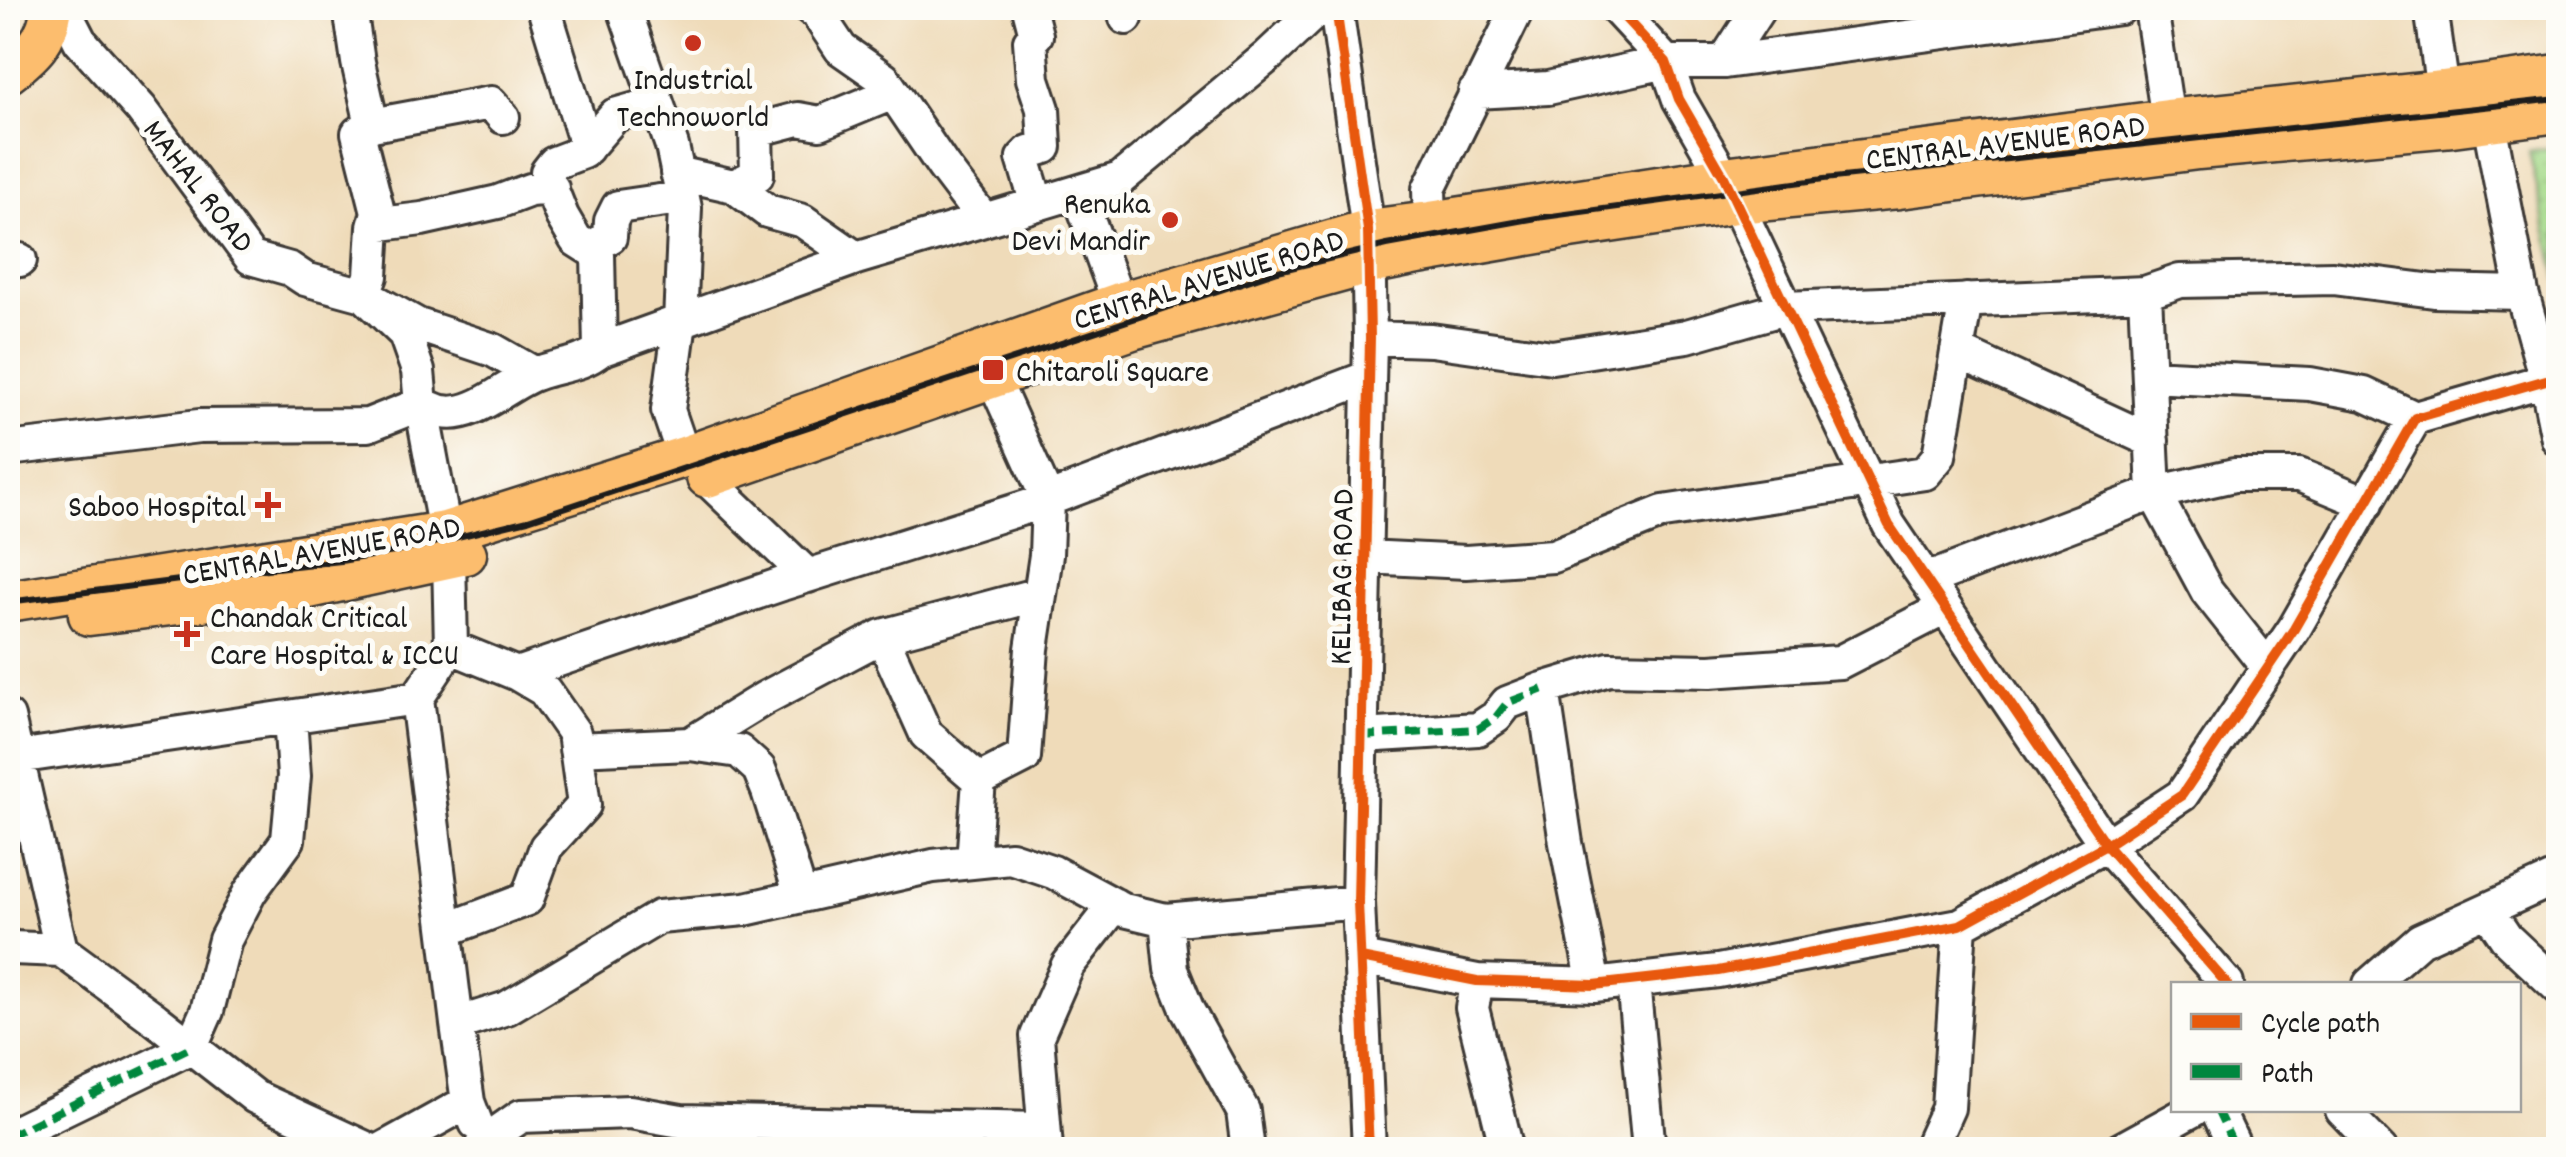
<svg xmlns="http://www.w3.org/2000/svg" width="2566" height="1157" font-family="Dekko,sans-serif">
	<defs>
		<pattern id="park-dots" width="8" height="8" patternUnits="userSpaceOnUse" patternTransform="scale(2.5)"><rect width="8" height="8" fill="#a6da8a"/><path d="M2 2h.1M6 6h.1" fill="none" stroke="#8eba76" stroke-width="1.8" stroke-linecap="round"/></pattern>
	</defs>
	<rect width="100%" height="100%" fill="#fdfcf7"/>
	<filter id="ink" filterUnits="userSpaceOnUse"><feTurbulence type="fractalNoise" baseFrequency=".01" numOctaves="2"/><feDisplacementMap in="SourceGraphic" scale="20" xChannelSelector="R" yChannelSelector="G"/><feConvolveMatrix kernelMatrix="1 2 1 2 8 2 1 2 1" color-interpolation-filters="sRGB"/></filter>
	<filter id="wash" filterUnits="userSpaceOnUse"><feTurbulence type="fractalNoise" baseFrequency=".0048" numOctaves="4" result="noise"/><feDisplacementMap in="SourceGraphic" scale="40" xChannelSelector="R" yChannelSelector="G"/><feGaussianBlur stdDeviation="2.25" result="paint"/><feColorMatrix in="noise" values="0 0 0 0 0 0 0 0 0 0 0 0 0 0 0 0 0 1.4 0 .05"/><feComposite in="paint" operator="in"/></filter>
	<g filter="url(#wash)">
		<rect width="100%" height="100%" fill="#efdbb9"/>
		<path fill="url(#park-dots)" stroke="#617b53" stroke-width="2.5" d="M2558,147V281L2529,152Z"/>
	</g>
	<g filter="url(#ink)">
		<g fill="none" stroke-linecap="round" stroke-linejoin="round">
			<g stroke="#3c3934" stroke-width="38">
				<path id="minor" d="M63,8L80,41L141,109L251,258L290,269L305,279L364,295L405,334L418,371L421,404L445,532
					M350,8L358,62L372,125L491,103L503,117
					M544,8L587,148
					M624,8L672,146L685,208L680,322L668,410L684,457
					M810,8L817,13L841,49L884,79L943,166L984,220L1120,179L1268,56L1319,8
					M1029,8L1036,35L1030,41L1033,79L1043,109L1045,147L1029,152L1023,158L1037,204
					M1124,8L1126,18
					M1336,8L1368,230L1370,338L1358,902L1369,1150
					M1616,8L1666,62L1679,99L1724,177L1889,525L2106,845L2227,984
					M2151,8L2168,120
					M2431,8L2443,91
					M1724,62L1759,8
					M1475,92L1548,88L1666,62H1724L2120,8
					M2484,97L2522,293L2546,380L2558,439
					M372,125L358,133L378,212L374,227
					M677,173L734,186L767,211L803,221L856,258
					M734,186L757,175L756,130L798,119L820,123L893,93
					M1078,192L1119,303
					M1430,222L1429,189L1518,8
					M590,248L610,237L611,221L618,207L673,199L685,208
					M8,261L20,260
					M1370,338L1431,340L1552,357L1687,336L1785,308L2145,293
					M600,350L598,254L576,240L562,216L547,178V172L554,163L583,152L615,115L657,103
					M1957,351L2152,441
					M535,374L493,350L418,325L364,295L371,276L374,227L381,224L422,219L498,202L530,190L552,188
					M2149,376L2310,384L2364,394L2415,418
					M8,449L199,426L368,425L421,404C428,406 436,411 443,412C475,418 507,384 535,374C558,365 581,366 600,350L856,258L984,220
					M706,478L808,576
					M1365,557L1466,562L1553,556L1663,512L1925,473L1939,456L1966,300
					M1926,580L2154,493L2145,293L2180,281L2333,278L2434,291L2522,293
					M882,636L926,734L979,780
					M2268,668L2207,591L2154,493L2234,475H2299L2367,503
					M517,674L782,584L1036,504L1369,377
					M417,698L451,647L449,558
					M8,717L17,757L8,762
					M1362,736L1478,729L1496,717L1507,703L1543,689
					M690,744L739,751L759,769L768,791L801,896
					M576,749L690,744L765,698L882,636L1040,594
					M973,862L979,780L1024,757L1032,649L1046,555L1048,500L993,378
					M2487,910L2506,938L2558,987
					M1166,920L1358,902
					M446,930L527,899L546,847L584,805L574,733L544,690L517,674L451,647
					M8,945L12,948L61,950L17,757L417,698L457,1024
					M61,950L155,1019L255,1097L370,1150
					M1361,958L1477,981L1594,985L1718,971L1960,925L2106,845L2182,795L2294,629L2415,418L2546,380
					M1477,981L1472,1008L1507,1150
					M1633,981L1649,1150
					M2370,984L2420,940L2558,877
					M1594,985L1566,843L1543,689L1609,669L1710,671L1840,662L1945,608
					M468,1102L457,1024L507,1008L659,917L745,909L933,866L1011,858L1053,872L1124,910L1166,920L1171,969L1188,1011L1243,1111L1248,1150
					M2217,1110L2236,1150
					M2342,1110L2381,1150
					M8,1136L191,1047L207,1011L225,940L250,892L288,840L294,776L290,717
					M484,1142L521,1116L630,1112L681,1121L1044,1129
					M1046,1148L1037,1036L1068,965L1115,905
					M381,1150L468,1102L476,1123
					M1929,1150L1948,1108L1960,925
					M2120,1150L2193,1110"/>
			</g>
			<g stroke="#3c3934" stroke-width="45">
				<path id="major" d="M8,73C33,53 47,41 52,8
					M707,477L1132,329L1369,264L1418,254L1556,230L1736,203L1899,188L2198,149L2452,126L2558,112
					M8,601L445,532L684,457L1119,303L1368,230L1430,222L1724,177L2168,120L2443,91L2558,75
					M89,615L309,588L466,554"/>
			</g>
			<use href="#minor" stroke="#fff" stroke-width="32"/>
			<use href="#major" stroke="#fcbd6e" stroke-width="40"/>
			<path stroke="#1c1c1c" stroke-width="6" d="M8,602L258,570L341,561L400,551L528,520L1278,271L1387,245L1537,218L1824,179L2558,99"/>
			<path stroke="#00873e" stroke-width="8" stroke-dasharray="15 8" stroke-linecap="butt" d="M1362,736L1478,729L1496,717L1507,703L1543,689
				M2217,1110L2236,1150
				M8,1136L191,1047"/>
			<g stroke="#fdfcf7" stroke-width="16">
				<path id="cycleway" d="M1336,8L1368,230L1370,338L1358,902L1369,1150
					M1616,8L1666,62L1679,99L1724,177L1889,525L2106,845L2227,984
					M1361,958L1477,981L1594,985L1718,971L1960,925L2106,845L2182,795L2294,629L2415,418L2546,380"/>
			</g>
			<use href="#cycleway" stroke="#e8590c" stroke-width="10"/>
		</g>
	</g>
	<g fill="#c8321e" stroke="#fdfcf7" stroke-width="4">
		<circle cx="693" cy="43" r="10"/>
		<circle cx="1170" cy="220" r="10"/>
		<rect x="981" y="358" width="24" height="24" rx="5"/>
		<path d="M263 490h10v10h10v10h-10v10h-10v-10h-10v-10h10z"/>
		<path d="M182 619h10v10h10v10h-10v10h-10v-10h-10v-10h10z"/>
	</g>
	<g text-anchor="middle" stroke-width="10" stroke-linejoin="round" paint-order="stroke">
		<g font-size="32" fill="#1c1c1c" stroke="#fdfcf7" text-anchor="end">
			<text x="693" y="89" text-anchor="middle">Industrial<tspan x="693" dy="37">Technoworld</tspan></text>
			<text x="1150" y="213">Renuka<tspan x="1150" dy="37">Devi Mandir</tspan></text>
			<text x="1016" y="381" text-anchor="start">Chitaroli Square</text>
			<text x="246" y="516">Saboo Hospital</text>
			<text x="210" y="627" text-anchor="start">Chandak Critical<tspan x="210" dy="37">Care Hospital &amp; ICCU</tspan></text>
		</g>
		<g font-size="32" fill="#1c1c1c" stroke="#fdfcf7">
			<text transform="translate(2005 141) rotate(-7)" y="11">CENTRAL AVENUE ROAD</text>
			<text transform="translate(200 185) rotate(52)" y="11">MAHAL ROAD</text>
			<text transform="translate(1208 278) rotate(-17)" y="11">CENTRAL AVENUE ROAD</text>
			<text transform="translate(321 549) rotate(-10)" y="11">CENTRAL AVENUE ROAD</text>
			<text transform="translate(1340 577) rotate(-89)" y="11">KELIBAG ROAD</text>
		</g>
	</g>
	<rect width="2566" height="1157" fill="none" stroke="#fdfcf7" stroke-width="40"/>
	<rect x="2171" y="982" width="350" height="130" fill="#fdfcf7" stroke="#a3a29f" stroke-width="2.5"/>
	<rect x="2191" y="1014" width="50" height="15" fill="#e8590c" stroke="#a3a29f" stroke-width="2.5"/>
	<text x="2261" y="1032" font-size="30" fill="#1c1c1c">Cycle path</text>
	<rect x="2191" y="1064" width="50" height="15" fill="#00873e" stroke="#a3a29f" stroke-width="2.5"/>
	<text x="2261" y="1082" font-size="30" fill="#1c1c1c">Path</text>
</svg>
